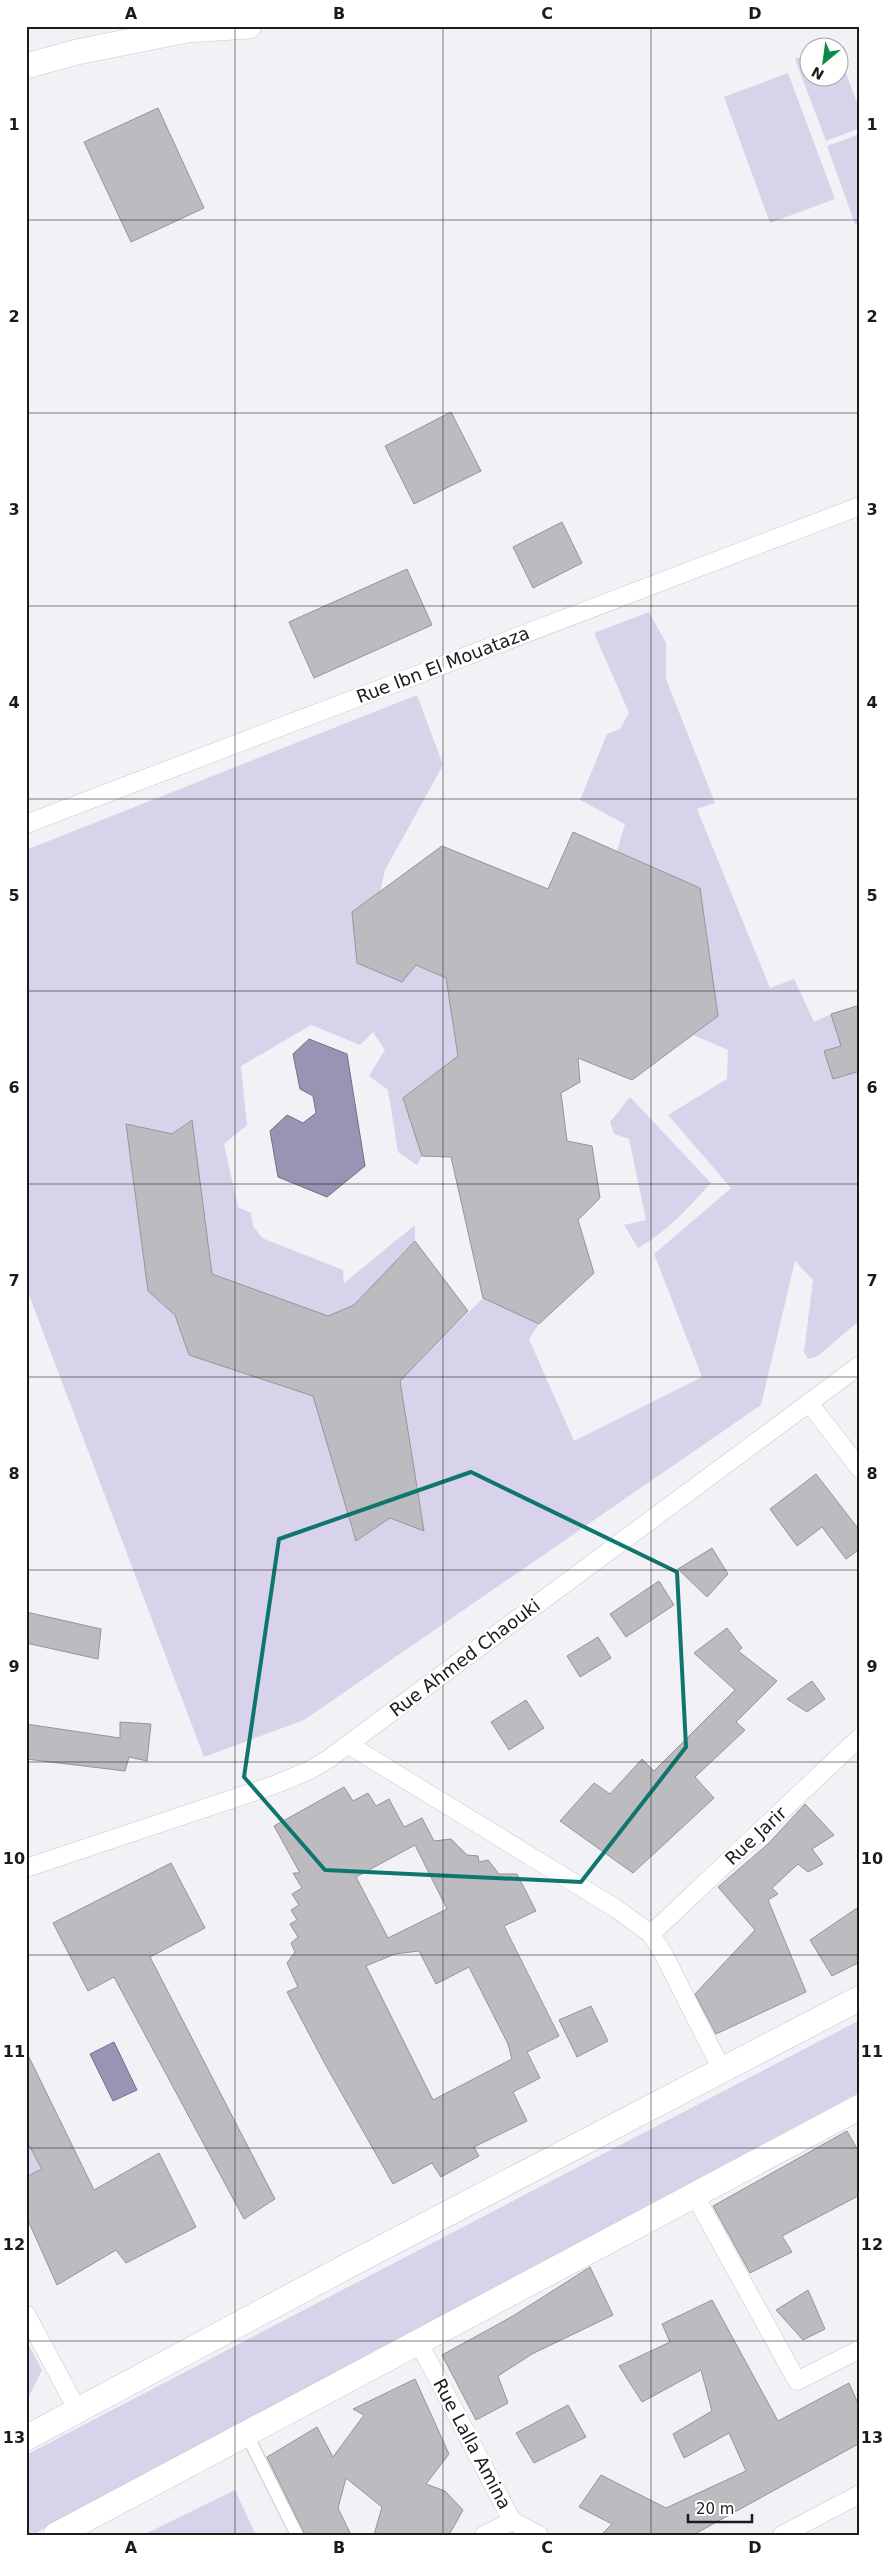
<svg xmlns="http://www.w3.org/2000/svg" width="886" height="2561" font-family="'DejaVu Sans',sans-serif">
	<rect width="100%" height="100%" fill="#f2f1f6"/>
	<path fill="#d8d3eb" d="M808,54V78H838L839,54L860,111V128L826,141L795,59Z
		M788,73L835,199L770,223L724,97Z
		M860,134V223L855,224L827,146Z
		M649,612L666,643V679L715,803L697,809L770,988L794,979L814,1022L831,1014L841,1046L824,1051L833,1079L860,1071V1320L818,1356L808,1359L804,1352L813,1280L795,1261L761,1405L304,1720L204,1757L26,1287V850L417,695L443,765L385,870L380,892L352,913L357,963L416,965L446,978L458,1056L403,1098L422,1156L417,1165L398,1152L388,1090L369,1076L385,1050L373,1032L360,1045L311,1025L241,1066L247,1125L224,1144L238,1207L251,1213L253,1226L262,1238L343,1270L344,1283L415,1225V1241L354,1305L328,1316L212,1274L191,1120L172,1134L126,1125L148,1291L175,1315L189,1355L313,1396L356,1541L391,1518L424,1531L400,1381L483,1298L539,1324L529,1339L574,1441L702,1377L654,1254L731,1188L668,1115L727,1079L728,1050L693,1035L718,1016L700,888L617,851L625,824L580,800L607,734L620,729L629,713L594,633Z
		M630,1097L711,1183C688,1208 667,1232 638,1248L624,1225L646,1220L629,1139L614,1134L610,1122Z
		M860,2020V2092L55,2523L32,2535H26V2455Z
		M26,2140L42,2169L26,2177Z
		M26,2340L42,2370L29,2396L26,2398Z
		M235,2490L256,2535H143Z"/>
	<path fill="#9a93b3" stroke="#746f86" d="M309,1039L347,1054L365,1166L327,1197L278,1177L270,1131L287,1115L303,1123L316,1113L313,1096L300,1089L293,1054Z
		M114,2042L137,2090L113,2101L90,2054Z"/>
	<path fill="#bcbbbf" stroke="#959498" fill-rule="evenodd" d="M158,108L204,208L131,242L84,142Z
		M451,412L481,471L414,504L385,446Z
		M562,522L582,563L533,588L513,547Z
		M407,569L432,625L314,678L289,622Z
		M573,832L700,888L718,1016L632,1080L578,1058L580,1082L561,1093L567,1141L592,1146L600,1198L578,1220L594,1273L539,1324L483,1298L451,1157L422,1156L403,1098L458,1056L446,978L416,965L402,982L357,963L352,912L442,846L548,889Z
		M860,1005V1071L833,1079L824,1051L841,1046L831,1014Z
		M192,1120L212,1274L328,1316L354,1305L415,1241L468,1311L400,1381L424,1531L390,1518L356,1541L313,1396L189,1355L175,1315L148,1291L126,1124L172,1134Z
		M816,1474L860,1531V1549L846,1559L822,1527L797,1546L770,1509Z
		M712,1548L728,1574L707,1597L678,1569Z
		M659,1581L674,1605L626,1637L610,1614Z
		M26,1612L101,1629L98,1659L26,1643Z
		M727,1628L742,1648L738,1651L777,1681L736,1722L745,1730L695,1777L714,1798L633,1873L560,1821L594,1783L610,1794L642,1759L654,1771L735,1690L694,1653Z
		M598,1637L611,1658L580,1677L567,1656Z
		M812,1681L825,1699L807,1712L787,1699Z
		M526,1700L544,1728L509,1750L491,1722Z
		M120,1722L151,1724L147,1761L129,1757L125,1771L26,1759V1724L120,1738Z
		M344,1787L353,1801L368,1793L376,1806L389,1799L404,1827L422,1818L434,1841L451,1839L467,1855L478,1856L479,1862L488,1860L499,1874H517L536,1911L504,1926L559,2036L527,2052L540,2078L513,2092L527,2121L474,2147L479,2156L441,2177L432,2163L393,2184L325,2064L287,1992L298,1987L287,1963L295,1952L291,1943L298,1937L290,1924L297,1920L291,1910L299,1905L292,1894L302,1888L293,1873H300L274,1826ZM415,1845L447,1909L388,1938L356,1877ZM419,1951L436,1984L469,1967L508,2044L512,2059L433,2100L366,1966L395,1954Z
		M805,1804L834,1835L812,1849L823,1864L808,1872L798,1864L772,1888L778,1894L768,1900L806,1992L716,2034L695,1994L755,1930L718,1887L768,1844Z
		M171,1863L205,1928L150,1957L275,2199L244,2219L114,1977L88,1991L53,1923Z
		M860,1906V1962L832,1976L810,1940Z
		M591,2006L608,2041L577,2057L559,2020Z
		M26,2051L94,2190L159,2153L196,2227L126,2263L116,2250L57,2285L26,2216V2177L42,2169L26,2140Z
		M847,2131L860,2154V2195L782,2236L792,2252L750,2273L713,2206Z
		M590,2267L613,2315L532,2354L498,2376L508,2403L476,2420L442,2355L513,2316Z
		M808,2290L825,2329L803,2340L776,2310Z
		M712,2300L778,2421L849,2383L860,2408V2443L693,2535H601L612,2524L579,2507L601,2475L666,2508L746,2471L729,2433L684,2458L673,2434L712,2411L701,2370L642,2402L619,2366L670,2342L662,2324Z
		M415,2379L449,2454L426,2484L445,2491L463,2510L449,2535H374L382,2507L346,2478L338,2508L351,2535H305L267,2457L317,2427L333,2457L364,2415L353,2409Z
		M568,2405L586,2437L534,2463L516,2433Z"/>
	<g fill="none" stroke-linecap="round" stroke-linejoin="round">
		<g stroke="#c9c8cc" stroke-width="14">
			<path id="pedestrian" d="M246,2433L297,2535"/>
		</g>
		<g stroke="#c9c8cc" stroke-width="19">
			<path id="minor" d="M26,824L860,506
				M809,1403L860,1469
				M349,1745L615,1908L651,1934L663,1953L722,2070
				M26,1868L274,1785L308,1771L327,1760L860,1365
				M651,1934L860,1737
				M694,2194L797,2381L860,2349
				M26,2314L78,2411
				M418,2341L512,2521L539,2535
				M484,2535L512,2521
				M782,2535L860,2494"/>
		</g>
		<g stroke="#c9c8cc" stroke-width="26">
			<path id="secondary" d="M26,66L77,52L187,30L249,26
				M26,2438L355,2262L860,1998
				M56,2535L860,2107"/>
		</g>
		<use href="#pedestrian" stroke="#fff" stroke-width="12"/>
		<use href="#minor" stroke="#fff" stroke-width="18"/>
		<use href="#secondary" stroke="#fff" stroke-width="25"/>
	</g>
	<path fill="none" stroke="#0f766e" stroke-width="4" stroke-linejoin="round" d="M471,1472L677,1572L686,1747L581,1882L325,1870L244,1777L279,1539Z"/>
	<path fill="none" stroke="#1b1b1c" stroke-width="1" stroke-opacity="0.55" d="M235,26V2535M443,26V2535M651,26V2535M26,220H860M26,413H860M26,606H860M26,799H860M26,991H860M26,1184H860M26,1377H860M26,1570H860M26,1762H860M26,1955H860M26,2148H860M26,2341H860"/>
	<g text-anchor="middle" stroke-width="5" stroke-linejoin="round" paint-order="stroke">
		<g font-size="18" fill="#1b1b1c" stroke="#fff">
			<text transform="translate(443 665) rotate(-21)" y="6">Rue Ibn El Mouataza</text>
			<text transform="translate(465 1658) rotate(-37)" y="6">Rue Ahmed Chaouki</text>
			<text transform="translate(756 1836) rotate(-43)" y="6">Rue Jarir</text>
			<text transform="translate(472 2444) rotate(62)" y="6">Rue Lalla Amina</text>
		</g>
	</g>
	<rect width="886" height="2561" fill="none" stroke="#ffffff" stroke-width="55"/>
	<g transform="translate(824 62) rotate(209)"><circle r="24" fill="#ffffff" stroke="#a4a4a4"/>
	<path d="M0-4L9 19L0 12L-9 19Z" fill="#0c8b47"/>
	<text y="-8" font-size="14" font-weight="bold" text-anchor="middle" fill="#1b1b1c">N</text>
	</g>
	<path d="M688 2514v8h64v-8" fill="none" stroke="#1b1b1c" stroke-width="2.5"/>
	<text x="696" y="2514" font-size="15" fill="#1b1b1c" stroke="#ffffff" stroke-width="4" paint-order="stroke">20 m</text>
	<rect x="28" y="28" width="830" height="2506" fill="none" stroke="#1b1b1c" stroke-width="2"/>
	<g font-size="16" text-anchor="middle" font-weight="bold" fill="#1b1b1c">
		<text x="131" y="19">A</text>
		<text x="339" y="19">B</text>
		<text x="547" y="19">C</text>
		<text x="755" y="19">D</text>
		<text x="14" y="130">1</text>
		<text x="872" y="130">1</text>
		<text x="14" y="322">2</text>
		<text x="872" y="322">2</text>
		<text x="14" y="515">3</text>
		<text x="872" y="515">3</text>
		<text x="14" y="708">4</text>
		<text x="872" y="708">4</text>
		<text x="14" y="901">5</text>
		<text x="872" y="901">5</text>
		<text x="14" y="1093">6</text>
		<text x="872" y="1093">6</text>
		<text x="14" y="1286">7</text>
		<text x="872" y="1286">7</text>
		<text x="14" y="1479">8</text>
		<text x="872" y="1479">8</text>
		<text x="14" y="1672">9</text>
		<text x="872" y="1672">9</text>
		<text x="14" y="1864">10</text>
		<text x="872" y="1864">10</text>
		<text x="14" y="2057">11</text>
		<text x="872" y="2057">11</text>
		<text x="14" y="2250">12</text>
		<text x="872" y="2250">12</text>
		<text x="14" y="2443">13</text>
		<text x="872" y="2443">13</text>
		<text x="131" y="2553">A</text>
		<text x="339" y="2553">B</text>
		<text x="547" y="2553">C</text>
		<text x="755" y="2553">D</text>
	</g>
</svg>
